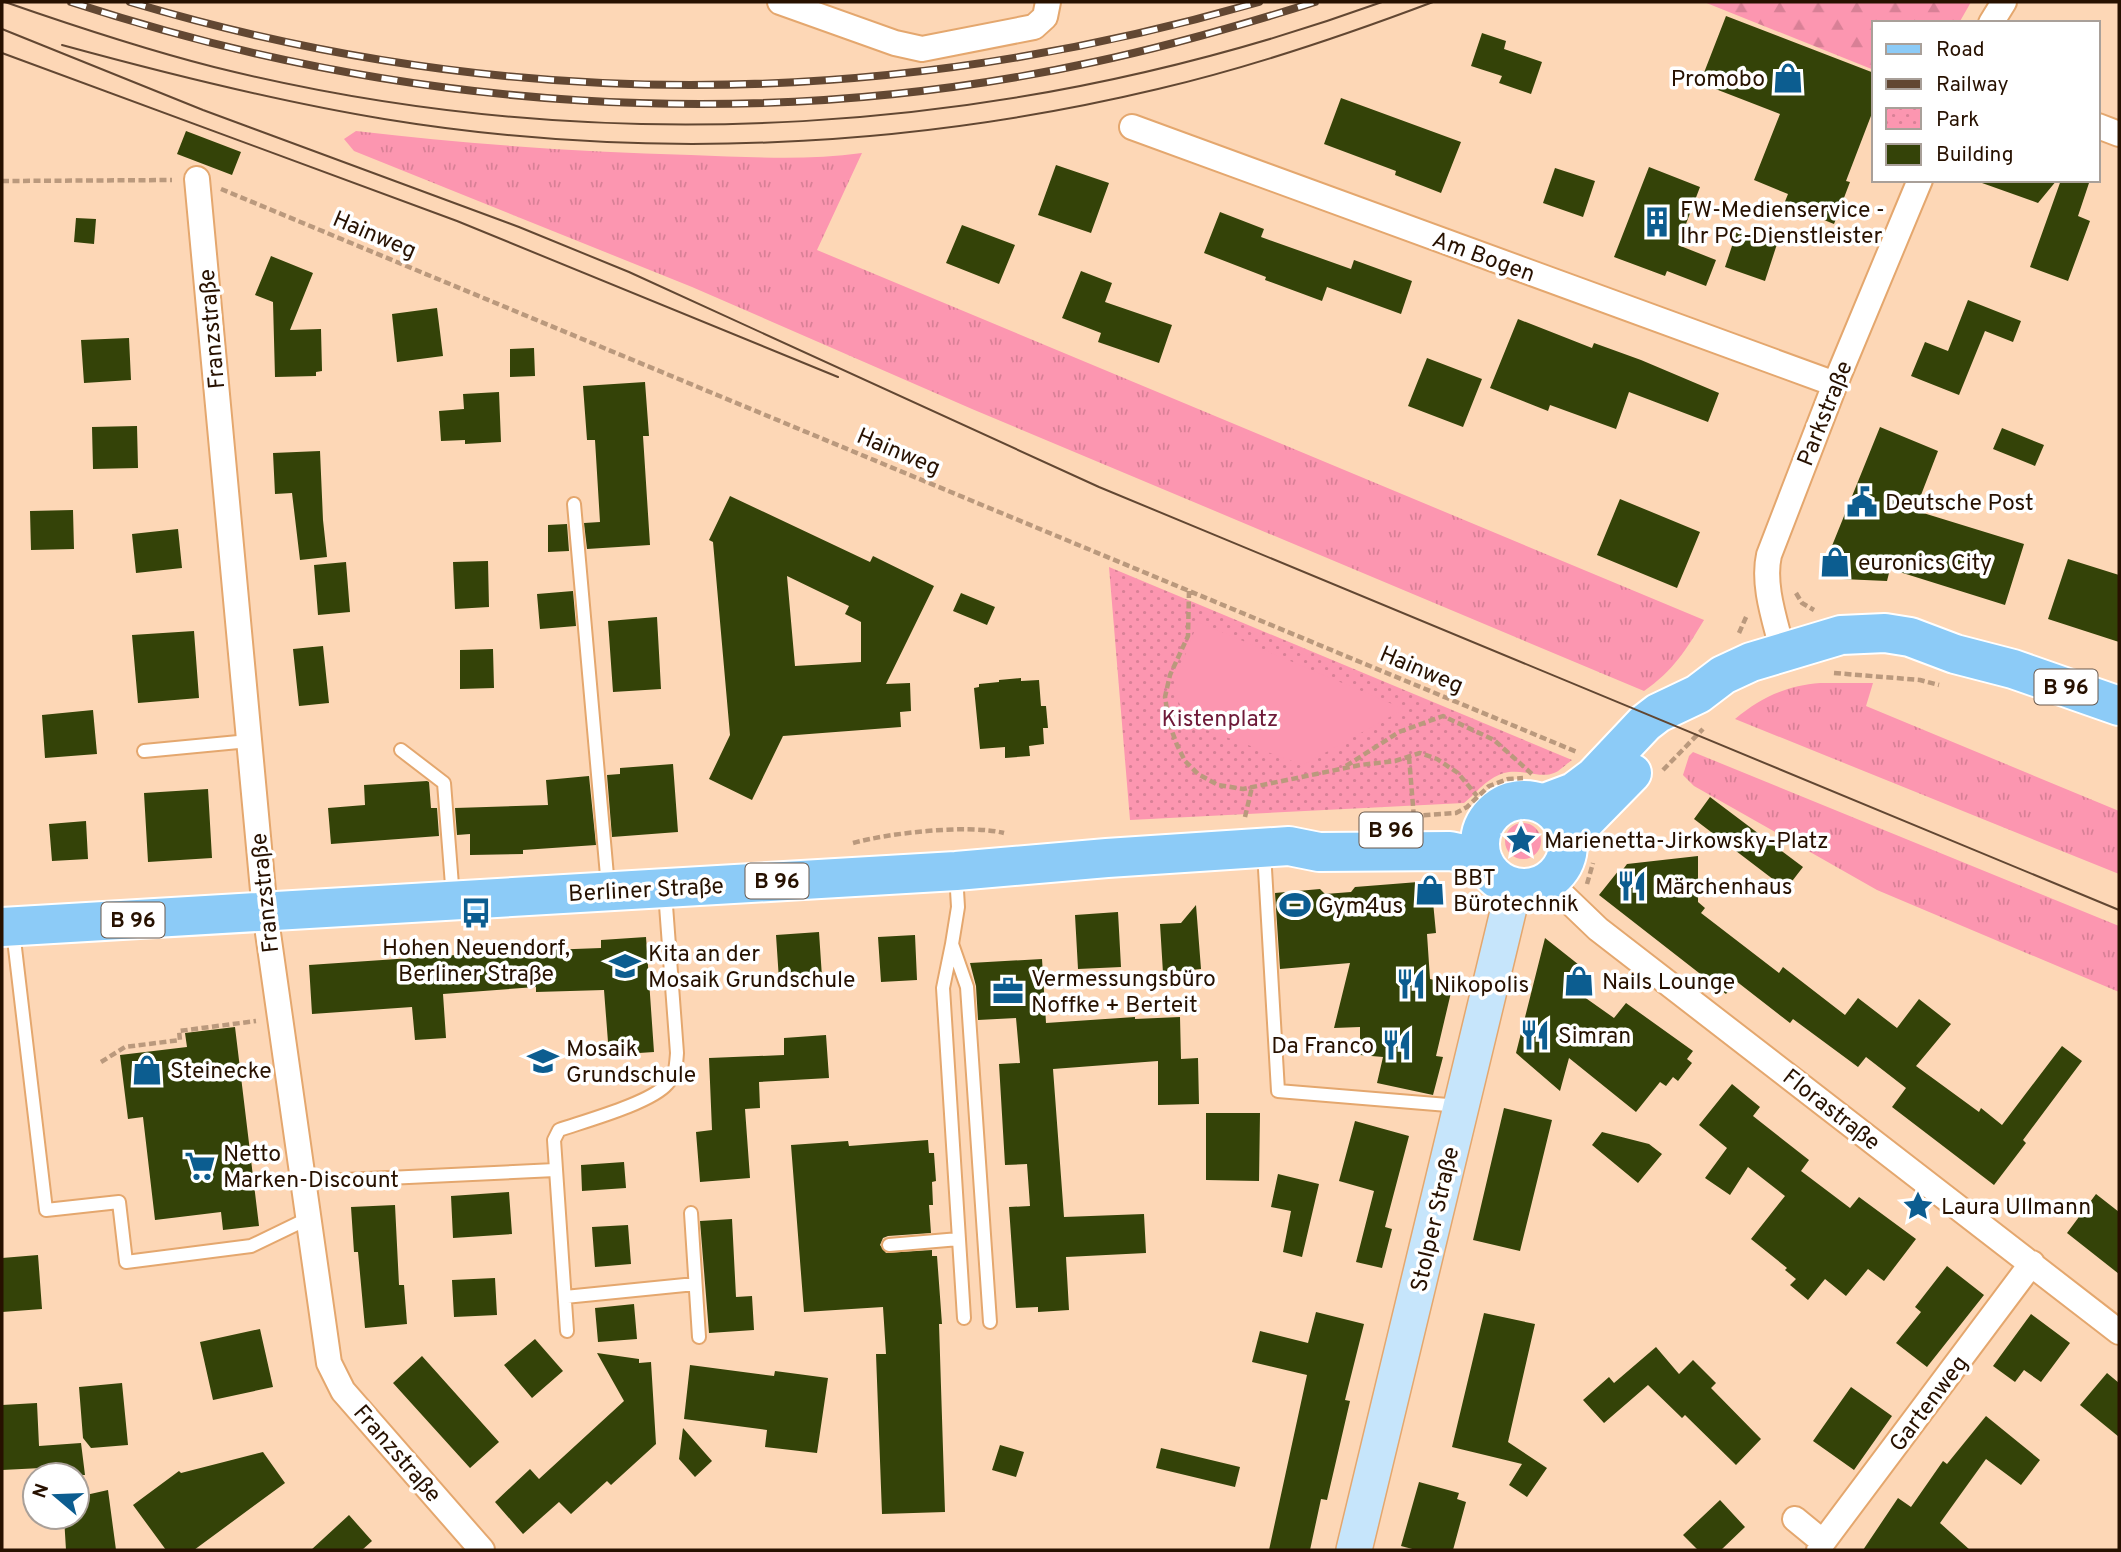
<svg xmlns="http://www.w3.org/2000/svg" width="2121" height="1552" font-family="Overpass,sans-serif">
	<defs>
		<pattern id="grass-tufts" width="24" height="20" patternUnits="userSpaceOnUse" patternTransform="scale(1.75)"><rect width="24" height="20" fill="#fc96b0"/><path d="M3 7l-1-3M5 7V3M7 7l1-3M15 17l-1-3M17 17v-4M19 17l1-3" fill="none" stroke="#d88096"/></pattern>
		<pattern id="forest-firs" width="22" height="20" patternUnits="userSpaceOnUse" patternTransform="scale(1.75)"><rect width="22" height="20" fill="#fc96b0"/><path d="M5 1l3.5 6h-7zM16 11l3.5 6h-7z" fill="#d88096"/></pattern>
		<pattern id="park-dots" width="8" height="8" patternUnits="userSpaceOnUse" patternTransform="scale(1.75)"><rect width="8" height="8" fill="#fc96b0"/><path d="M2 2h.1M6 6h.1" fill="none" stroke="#d88096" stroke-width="1.8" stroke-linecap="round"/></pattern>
	</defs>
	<rect width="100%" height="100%" fill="#fdd7b6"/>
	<path fill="url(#grass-tufts)" d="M356,131C467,144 579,152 691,155C748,157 805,161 862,153L817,250L1704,620C1686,650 1673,671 1644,691L972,409L692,287L354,151L344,139Z
		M1820,683H1873L1866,706L2119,811V874L1735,719C1761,697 1786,686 1820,683Z
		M1693,752L2119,926V992L1877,890L1694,786L1683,775L1689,756Z
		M1505 841a18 18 0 1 1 36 0a18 18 0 1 1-36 0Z"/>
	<path fill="url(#forest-firs)" d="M1704,2H1971L1959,23H1874V70Z"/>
	<path fill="url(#park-dots)" d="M1109,567L1572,760C1566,764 1560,771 1554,773C1541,779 1521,768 1504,773C1484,780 1479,791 1464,803L1130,820Z"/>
	<path fill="#fc96b0" d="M1198,622L1404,709L1303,765L1190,724L1172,689Z"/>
	<path fill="#344308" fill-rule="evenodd" d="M1726,16L1874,73V108L1846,181L1850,182L1834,224L1784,204L1788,194L1754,180L1780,114L1700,83Z
		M1482,33L1506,41L1504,49L1542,62L1531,94L1499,83L1502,76L1471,66Z
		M1341,98L1461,142L1441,193L1395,175L1396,171L1324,144Z
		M186,131L241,152L232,175L177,154Z
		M1056,165L1109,183L1091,233L1038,215Z
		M1649,167L1700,187L1678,245L1716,260L1706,286L1667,271L1665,276L1614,257Z
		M1555,168L1595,181L1583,217L1543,203Z
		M1982,180H2057L2038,203L1982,183Z
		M2061,180H2090L2078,216L2090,221L2068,281L2030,267Z
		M1220,212L1264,229L1261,237L1351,269L1354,260L1412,281L1401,314L1327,287L1322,301L1265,280L1266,277L1204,253Z
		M76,218L96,219L94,244L74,242Z
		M962,225L1015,245L999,284L946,263Z
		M1737,231L1777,244L1765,281L1725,267Z
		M271,256L313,273L290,330L321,329L322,371L316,372V376L275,377L273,302L255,295Z
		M1081,271L1112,283L1105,302L1172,325L1159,363L1098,342L1101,333L1062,318Z
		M1968,300L2021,321L2013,342L1985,331L1959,395L1911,376L1925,342L1948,351Z
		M437,308L443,356L397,362L392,314Z
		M1518,319L1592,348L1594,343L1641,360L1719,393L1708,422L1629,392L1616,429L1550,405L1548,411L1490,388Z
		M129,338L131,380L84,383L81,340Z
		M534,348L535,376L510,377V349Z
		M1427,358L1482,379L1463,427L1408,406Z
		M645,382L649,436H643L650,545L587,549L584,523L600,522L595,440H587L583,386Z
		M499,392L501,442L465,444V440L441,441L439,411L464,409L463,394Z
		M137,426L138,468L93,469L92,427Z
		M1880,427L1938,451L1921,495L1925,496L1920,512L2024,544L2005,605L1890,569L1887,581L1819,578Z
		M2002,428L2044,445L2035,466L1993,449Z
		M320,451L323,520L327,557L300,560L292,493L275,494L273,453Z
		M730,496L870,562L873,556L934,586L886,684L910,683L911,711L900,712L901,727L783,736L752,800L709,779L730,735L713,542L709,540ZM787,576L849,606L845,614L861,622V662L795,666Z
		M1620,499L1700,532L1677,588L1597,555Z
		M73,510L74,549L31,550L30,511Z
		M567,524L569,551L548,552V525Z
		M178,529L182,568L136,573L132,534Z
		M2068,559L2119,575V642L2048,619Z
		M488,561L489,607L455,609L453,562Z
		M346,562L350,612L318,615L314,565Z
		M573,591L576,626L540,629L537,594Z
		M961,593L995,607L987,625L953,611Z
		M657,617L661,689L613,692L608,621Z
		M194,631L199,698L138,703L132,635Z
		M323,646L329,703L299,706L293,649Z
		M493,649L494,688L460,689V650Z
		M1021,678V681L1039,680L1041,706H1046L1048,728H1043L1044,744L1029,746L1030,756L1005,758V747L980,749L974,688L979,687V684L999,682V680Z
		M93,710L97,754L45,758L42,715Z
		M673,764L678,832L612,837L607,775L620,774V768Z
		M589,776L596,845L523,850V854L470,855V834L457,835L455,808L548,805L546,780Z
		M427,781L429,782L431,808H437L439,836L331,844L328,808L365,805L364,785Z
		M208,789L212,858L148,862L144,793Z
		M1710,797L1803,867L1786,889L1694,819Z
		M86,821L88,859L52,861L49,824Z
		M1698,856V902L1705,908L1701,913L1779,973L1783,967L1845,1015L1858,998L1897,1028L1919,999L1951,1024L1916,1066L1979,1112L1981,1108L2002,1125L2062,1046L2082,1061L2023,1140L2026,1143L1994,1185L1892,1107L1906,1088L1866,1057L1858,1067L1793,1019L1790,1023L1736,981L1726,994L1599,895L1619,870L1621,872L1627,864Z
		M1431,881L1436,933L1427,934L1430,979L1453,984L1436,1056L1443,1057L1433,1095L1377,1083L1383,1057L1360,1055V1027L1334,1028L1350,963L1280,969L1275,893L1320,889L1325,894L1351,892L1355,887Z
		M1196,905L1201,969L1163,973L1160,924L1181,923Z
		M1118,912L1121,967L1078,969L1075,915Z
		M819,932L822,977L779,980L776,935Z
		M915,935L917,980L881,982L878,937Z
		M646,937L654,1052L609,1055L604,990L536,992V987L443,994L446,1038L415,1040L412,1007L312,1014L309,965L456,955V947L496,944V952L601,948V940Z
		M1545,938L1593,976L1580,994L1614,1018L1626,1003L1693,1051L1687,1059L1692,1063L1678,1081L1673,1077L1666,1086L1660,1082L1636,1112L1569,1058L1560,1091L1516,1053Z
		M1042,959L1046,1023L1135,1017V1019L1180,1017L1181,1059L1198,1058L1199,1104L1158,1105V1061L1053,1069L1064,1217L1144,1214L1146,1253L1066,1257L1069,1310L1038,1312V1307L1016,1308L1009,1207L1030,1206L1027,1164L1005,1165L999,1064L1020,1063L1016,1018L978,1020L976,986L970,963Z
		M235,1027L259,1226L223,1230L221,1212L155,1220L143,1117L128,1119L120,1055L187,1047L185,1033Z
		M826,1035L829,1078L759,1082L760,1108L745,1109L750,1178L700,1182L696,1132L712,1130L709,1058L784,1055V1038Z
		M1732,1084L1760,1107L1753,1116L1809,1160L1801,1171L1850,1208L1859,1197L1916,1239L1884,1281L1868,1269L1846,1296L1825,1279L1808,1300L1790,1285L1796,1279L1785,1270L1787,1268L1751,1239L1785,1196L1748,1167L1730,1195L1705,1178L1727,1148L1699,1125Z
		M1504,1108L1552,1120L1520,1251L1473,1240Z
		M1206,1113H1260L1259,1181L1206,1180Z
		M1355,1121L1409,1136L1385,1227L1392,1229L1382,1268L1356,1262L1374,1191L1339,1181Z
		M1602,1132L1649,1144L1662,1154L1638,1183L1592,1145Z
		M928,1140L929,1153H934L936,1181L932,1182L933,1205H929L931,1233L888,1236L883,1238L880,1245L886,1253L932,1250V1256H937L942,1324H939L945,1512L882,1514L876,1354H886L883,1307L804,1312L791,1145L848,1141L849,1146Z
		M624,1162L626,1188L582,1191L581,1165Z
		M1278,1174L1319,1184L1302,1257L1283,1252L1291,1211L1271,1207Z
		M509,1192L512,1234L453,1238L451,1196Z
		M2096,1194L2119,1212V1274L2067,1233Z
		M395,1205L399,1285H404L407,1324L365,1328L358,1252H354L351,1207Z
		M732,1219L736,1297L752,1296L754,1330L709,1333L700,1221Z
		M628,1225L631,1264L595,1267L592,1227Z
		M38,1255L42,1309L2,1312V1258Z
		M1947,1266L1984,1295L1927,1367L1896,1343L1921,1312L1915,1307Z
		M495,1278L497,1315L454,1317L452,1280Z
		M634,1304L637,1339L598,1342L595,1308Z
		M1316,1312L1364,1324L1345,1400L1350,1401L1327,1500L1321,1499L1310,1550H1269L1307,1375L1252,1362L1260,1331L1308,1343Z
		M1484,1313L1535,1324L1508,1442L1547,1468L1527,1497L1509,1485L1522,1464L1452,1447Z
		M2031,1314L2070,1343L2041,1382L2024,1370L2015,1382L1993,1366Z
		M260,1329L273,1387L213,1400L200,1342Z
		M535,1339L563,1371L532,1398L504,1365Z
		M1656,1347L1679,1374L1693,1360L1716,1383L1711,1388L1761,1439L1736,1465L1685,1415L1682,1418L1648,1385L1604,1423L1583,1400L1609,1377L1614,1383Z
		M597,1353L639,1359V1363L651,1362L656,1444L611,1485L607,1481L571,1514L559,1502L523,1534L495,1502L530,1469L539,1479L624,1401Z
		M422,1356L499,1442L470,1468L393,1383Z
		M690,1365L774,1376L775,1371L828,1378L817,1453L765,1447L767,1430L684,1419Z
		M2107,1373L2119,1383V1437L2080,1405Z
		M122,1383L128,1445L91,1448L83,1438L79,1387Z
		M1851,1387L1892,1416L1854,1470L1813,1441Z
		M37,1403L39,1446L81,1443L85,1475H61V1467L2,1470V1405Z
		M1986,1416L2040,1460L2021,1485L1986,1459L1940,1523L1970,1550H1863L1898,1498L1911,1507L1943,1461L1947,1464Z
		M683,1428L712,1461L695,1477L679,1459Z
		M1000,1445L1024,1452L1016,1477L992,1470Z
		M1161,1448L1240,1467L1235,1487L1156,1468Z
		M263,1452L285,1483L194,1550H166L133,1505L179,1471L181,1473Z
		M1419,1482L1459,1493L1457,1499L1466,1502L1453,1550H1416L1401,1546Z
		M108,1490L116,1550H66L64,1517H77V1497Z
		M1720,1500L1745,1527L1721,1550H1698L1683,1535Z
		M349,1515L372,1541L362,1550H311Z"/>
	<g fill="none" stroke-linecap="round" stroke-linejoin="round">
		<g stroke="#e4a76e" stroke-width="16">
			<path id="service" d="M574,504L608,887
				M401,750L444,783L453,898
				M144,751L249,741
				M1264,852L1278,1091L1460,1106
				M956,874L958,907L952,944L967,987L990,1322
				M13,931L46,1210L119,1202L126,1262L251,1246L307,1219
				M952,944L943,988L964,1318
				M302,1182L555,1170
				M691,1213L699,1337
				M889,1245L959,1239
				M565,1297L695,1284
				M567,1331L554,1140L559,1130C585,1121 651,1103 667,1084C676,1075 676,1065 677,1053L665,892"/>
		</g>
		<g stroke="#e4a76e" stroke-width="28">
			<path id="minor" d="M780,2L895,43L922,49L1034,27L1045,17L1048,2
				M1991,23L2004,2
				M2098,126L2119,134
				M1132,127L1835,384
				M197,179L265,912L329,1363L343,1391L482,1550
				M1783,653C1776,623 1762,586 1769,555L1835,384L1920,180
				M1548,881L1598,929L2119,1332
				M1795,1519L1823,1542
				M1819,1550L1823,1542L2032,1263"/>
		</g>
		<g stroke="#e4a76e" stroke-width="38">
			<path id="secondary" d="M1354,1550L1514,887"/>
		</g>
		<g stroke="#fff" stroke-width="42">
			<path id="primary" d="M1480 844a44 44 0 1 1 88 0a44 44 0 1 1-88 0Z
				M1542,804L1574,792L1594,777L1645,723L1658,713L1698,694L1723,675L1751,662L1841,635L1885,633L1910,637L1955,654L2013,669L2119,706
				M1568,843L1581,825L1632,773
				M2,927L956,871L1107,858L1289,846L1319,852L1450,851L1464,854L1484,862"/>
		</g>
		<path stroke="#ba997d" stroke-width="4.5" stroke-dasharray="7 3.5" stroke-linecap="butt" d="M2,181L172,180
			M221,189L1577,752
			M1189,591L1188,636L1170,675L1165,697L1169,723L1177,745L1185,761L1198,774L1218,785L1243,789L1360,765L1395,761L1420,753L1437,759L1458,773L1477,796
			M1796,593L1802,603L1814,610
			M1739,633L1747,615
			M1834,673L1920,680L1939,685
			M1409,757L1414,818
			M1346,766L1399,732L1443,716L1494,740L1533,775
			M1663,770L1703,729
			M1413,816L1456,813L1467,807L1489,786L1508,779L1523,778
			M1245,817L1252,787
			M853,843C889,833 968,824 1004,833
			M1587,884L1593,863
			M101,1062L125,1047L180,1040L179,1031L256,1021"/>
		<use href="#service" stroke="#fff" stroke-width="12"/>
		<use href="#minor" stroke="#fff" stroke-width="24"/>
		<use href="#secondary" stroke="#c6e5fb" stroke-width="35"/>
		<use href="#primary" stroke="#8ccbf7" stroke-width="38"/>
		<path stroke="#624732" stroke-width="2" d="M5,2C74,26 143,49 214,67C601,163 1008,137 1382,2
			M2,29L203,110L519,227L629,272L1099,487L2119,910
			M62,45C168,74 275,101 384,119C640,161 906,149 1158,89C1252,67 1343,36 1433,2
			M2,53L457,221L838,377"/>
		<g stroke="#624732" stroke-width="8">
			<path id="rail" d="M71,2C399,110 755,136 1094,62C1169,46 1242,25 1315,2
				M130,2C505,114 883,111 1259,2"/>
		</g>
		<use href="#rail" stroke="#fff" stroke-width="5" stroke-dasharray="16" stroke-linecap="butt"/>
	</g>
	<defs>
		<g id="shop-bare" transform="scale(2.415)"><path d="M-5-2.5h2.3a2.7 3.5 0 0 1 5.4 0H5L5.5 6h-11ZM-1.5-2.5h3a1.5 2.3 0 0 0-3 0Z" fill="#0c5d90" stroke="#fff" stroke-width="2.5" paint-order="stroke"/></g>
		<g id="building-bare" transform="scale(2.415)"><path d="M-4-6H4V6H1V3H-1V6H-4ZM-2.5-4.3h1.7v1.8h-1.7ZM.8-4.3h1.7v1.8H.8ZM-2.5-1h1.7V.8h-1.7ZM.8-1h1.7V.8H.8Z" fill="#0c5d90" stroke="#fff" stroke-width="2.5" paint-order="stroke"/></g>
		<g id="civic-bare" transform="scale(2.415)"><path d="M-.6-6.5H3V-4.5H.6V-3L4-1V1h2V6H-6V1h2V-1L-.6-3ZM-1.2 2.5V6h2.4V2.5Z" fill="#0c5d90" stroke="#fff" stroke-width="2.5" paint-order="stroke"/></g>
		<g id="sight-bare" transform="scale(2.415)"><path d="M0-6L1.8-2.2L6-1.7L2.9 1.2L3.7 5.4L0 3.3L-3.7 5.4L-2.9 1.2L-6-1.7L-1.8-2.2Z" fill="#0c5d90" stroke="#fff" stroke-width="2.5" paint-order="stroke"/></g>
		<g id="restaurant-bare" transform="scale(2.415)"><path d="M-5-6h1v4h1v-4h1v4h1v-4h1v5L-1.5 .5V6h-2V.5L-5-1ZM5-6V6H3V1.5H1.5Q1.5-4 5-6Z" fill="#0c5d90" stroke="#fff" stroke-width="2.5" paint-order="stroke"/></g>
		<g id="stadium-bare" transform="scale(2.415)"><path d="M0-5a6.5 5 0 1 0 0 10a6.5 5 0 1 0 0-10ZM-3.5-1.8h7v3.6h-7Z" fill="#0c5d90" stroke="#fff" stroke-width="2.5" paint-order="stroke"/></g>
		<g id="bus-bare" transform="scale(2.415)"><path d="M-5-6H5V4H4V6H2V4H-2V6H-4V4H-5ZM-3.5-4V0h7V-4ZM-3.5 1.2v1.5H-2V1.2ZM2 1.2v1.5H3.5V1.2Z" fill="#0c5d90" stroke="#fff" stroke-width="2.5" paint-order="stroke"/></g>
		<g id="school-bare" transform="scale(2.415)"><path d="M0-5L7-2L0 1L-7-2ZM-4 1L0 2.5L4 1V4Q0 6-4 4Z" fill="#0c5d90" stroke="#fff" stroke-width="2.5" paint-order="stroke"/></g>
		<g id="office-bare" transform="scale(2.415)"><path d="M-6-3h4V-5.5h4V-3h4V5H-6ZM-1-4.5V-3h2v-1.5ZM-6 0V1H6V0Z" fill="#0c5d90" stroke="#fff" stroke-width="2.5" paint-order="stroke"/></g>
		<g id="supermarket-bare" transform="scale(2.415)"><path d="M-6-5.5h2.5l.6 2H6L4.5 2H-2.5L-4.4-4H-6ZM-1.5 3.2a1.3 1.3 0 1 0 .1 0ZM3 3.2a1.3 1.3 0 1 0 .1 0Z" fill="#0c5d90" stroke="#fff" stroke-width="2.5" paint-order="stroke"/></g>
	</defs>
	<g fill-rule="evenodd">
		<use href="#shop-bare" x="1788" y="78"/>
		<use href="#building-bare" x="1657" y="222"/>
		<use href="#civic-bare" x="1862" y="502"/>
		<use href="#shop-bare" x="1835" y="562"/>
		<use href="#sight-bare" x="1521" y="840"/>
		<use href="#restaurant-bare" x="1632" y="886"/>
		<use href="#shop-bare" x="1430" y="890"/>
		<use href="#stadium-bare" x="1295" y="905"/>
		<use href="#bus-bare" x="476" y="913"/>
		<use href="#school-bare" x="625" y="966"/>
		<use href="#shop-bare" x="1579" y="981"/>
		<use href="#restaurant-bare" x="1411" y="984"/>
		<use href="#office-bare" x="1008" y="991"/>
		<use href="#restaurant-bare" x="1535" y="1035"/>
		<use href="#restaurant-bare" x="1397" y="1045"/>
		<use href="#school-bare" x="543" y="1061"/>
		<use href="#shop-bare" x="147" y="1070"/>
		<use href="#supermarket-bare" x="200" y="1166"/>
		<use href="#sight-bare" x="1918" y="1206"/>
	</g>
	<g text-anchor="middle" stroke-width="7" stroke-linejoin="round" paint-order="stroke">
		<g fill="#fff" stroke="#68584c" stroke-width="2">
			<rect x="2034.5" y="669.5" width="63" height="35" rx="5"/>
			<rect x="1359.5" y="812.5" width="63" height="35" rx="5"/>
			<rect x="745.5" y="863.5" width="63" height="35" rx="5"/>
			<rect x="101.5" y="902.5" width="63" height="35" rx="5"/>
		</g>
		<g font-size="21" font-weight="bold" fill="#271100">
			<text x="2066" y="694">B 96</text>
			<text x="1391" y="837">B 96</text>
			<text x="777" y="888">B 96</text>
			<text x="133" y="927">B 96</text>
		</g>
		<g font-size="23" fill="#271100" stroke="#fff" text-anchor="start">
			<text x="1765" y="86" text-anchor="end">Promobo</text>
			<text x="1680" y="217">FW-Medienservice -<tspan x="1680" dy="26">Ihr PC-Dienstleister</tspan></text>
			<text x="1885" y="510">Deutsche Post</text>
			<text x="1858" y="570">euronics City</text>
			<text x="1544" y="848">Marienetta-Jirkowsky-Platz</text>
			<text x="1453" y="885">BBT<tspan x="1453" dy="26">Bürotechnik</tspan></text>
			<text x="1655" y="894">Märchenhaus</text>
			<text x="1318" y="913">Gym4us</text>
			<text x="476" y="955" text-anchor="middle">Hohen Neuendorf,<tspan x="476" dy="26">Berliner Straße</tspan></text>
			<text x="648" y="961">Kita an der<tspan x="648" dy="26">Mosaik Grundschule</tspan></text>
			<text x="1031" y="986">Vermessungsbüro<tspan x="1031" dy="26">Noffke + Berteit</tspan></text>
			<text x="1602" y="989">Nails Lounge</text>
			<text x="1434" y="992">Nikopolis</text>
			<text x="1558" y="1043">Simran</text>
			<text x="1374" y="1053" text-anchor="end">Da Franco</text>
			<text x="566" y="1056">Mosaik<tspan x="566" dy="26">Grundschule</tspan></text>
			<text x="170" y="1078">Steinecke</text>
			<text x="223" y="1161">Netto<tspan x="223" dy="26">Marken-Discount</tspan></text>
			<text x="1941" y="1214">Laura Ullmann</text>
		</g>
		<g font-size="23" fill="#271100" stroke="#fff">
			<text transform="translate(375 234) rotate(23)" y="8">Hainweg</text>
			<text transform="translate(1484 256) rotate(20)" y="8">Am Bogen</text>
			<text transform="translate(211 329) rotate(-95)" y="8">Franzstraße</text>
			<text transform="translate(1824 413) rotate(-68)" y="8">Parkstraße</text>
			<text transform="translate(899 451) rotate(23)" y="8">Hainweg</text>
			<text transform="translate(1422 669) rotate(23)" y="8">Hainweg</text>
			<text transform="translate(646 889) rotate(-3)" y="8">Berliner Straße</text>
			<text transform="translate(264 893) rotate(-96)" y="8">Franzstraße</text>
			<text transform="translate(1832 1109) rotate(38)" y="8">Florastraße</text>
			<text transform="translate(1434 1219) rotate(-77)" y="8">Stolper Straße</text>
			<text transform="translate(1928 1403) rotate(-53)" y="8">Gartenweg</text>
			<text transform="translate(398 1453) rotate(49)" y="8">Franzstraße</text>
		</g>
		<g font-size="23" fill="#6e1a38" stroke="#fff">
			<text x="1220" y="726">Kistenplatz</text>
		</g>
	</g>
	<rect width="2121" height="1552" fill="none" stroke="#271100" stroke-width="7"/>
	<rect x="1872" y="21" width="228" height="161" fill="#ffffff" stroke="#a9a099" stroke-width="2"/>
	<rect x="1886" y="44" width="35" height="10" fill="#8ccbf7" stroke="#a9a099" stroke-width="2"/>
	<text x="1936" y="56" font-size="21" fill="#271100">Road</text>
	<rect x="1886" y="79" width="35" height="10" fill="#624732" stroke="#a9a099" stroke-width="2"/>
	<text x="1936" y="91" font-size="21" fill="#271100">Railway</text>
	<rect x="1886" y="108" width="35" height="21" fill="url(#park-dots)" stroke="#a9a099" stroke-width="2"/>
	<text x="1936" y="126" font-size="21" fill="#271100">Park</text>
	<rect x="1886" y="144" width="35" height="21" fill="#344308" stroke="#a9a099" stroke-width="2"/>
	<text x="1936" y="161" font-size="21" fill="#271100">Building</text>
	<g transform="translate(56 1496) rotate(289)"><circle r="33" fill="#ffffff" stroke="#a9a099" stroke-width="2"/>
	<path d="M0-5L12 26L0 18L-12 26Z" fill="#0c5d90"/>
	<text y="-10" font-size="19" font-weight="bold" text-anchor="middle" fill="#271100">N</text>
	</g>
</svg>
